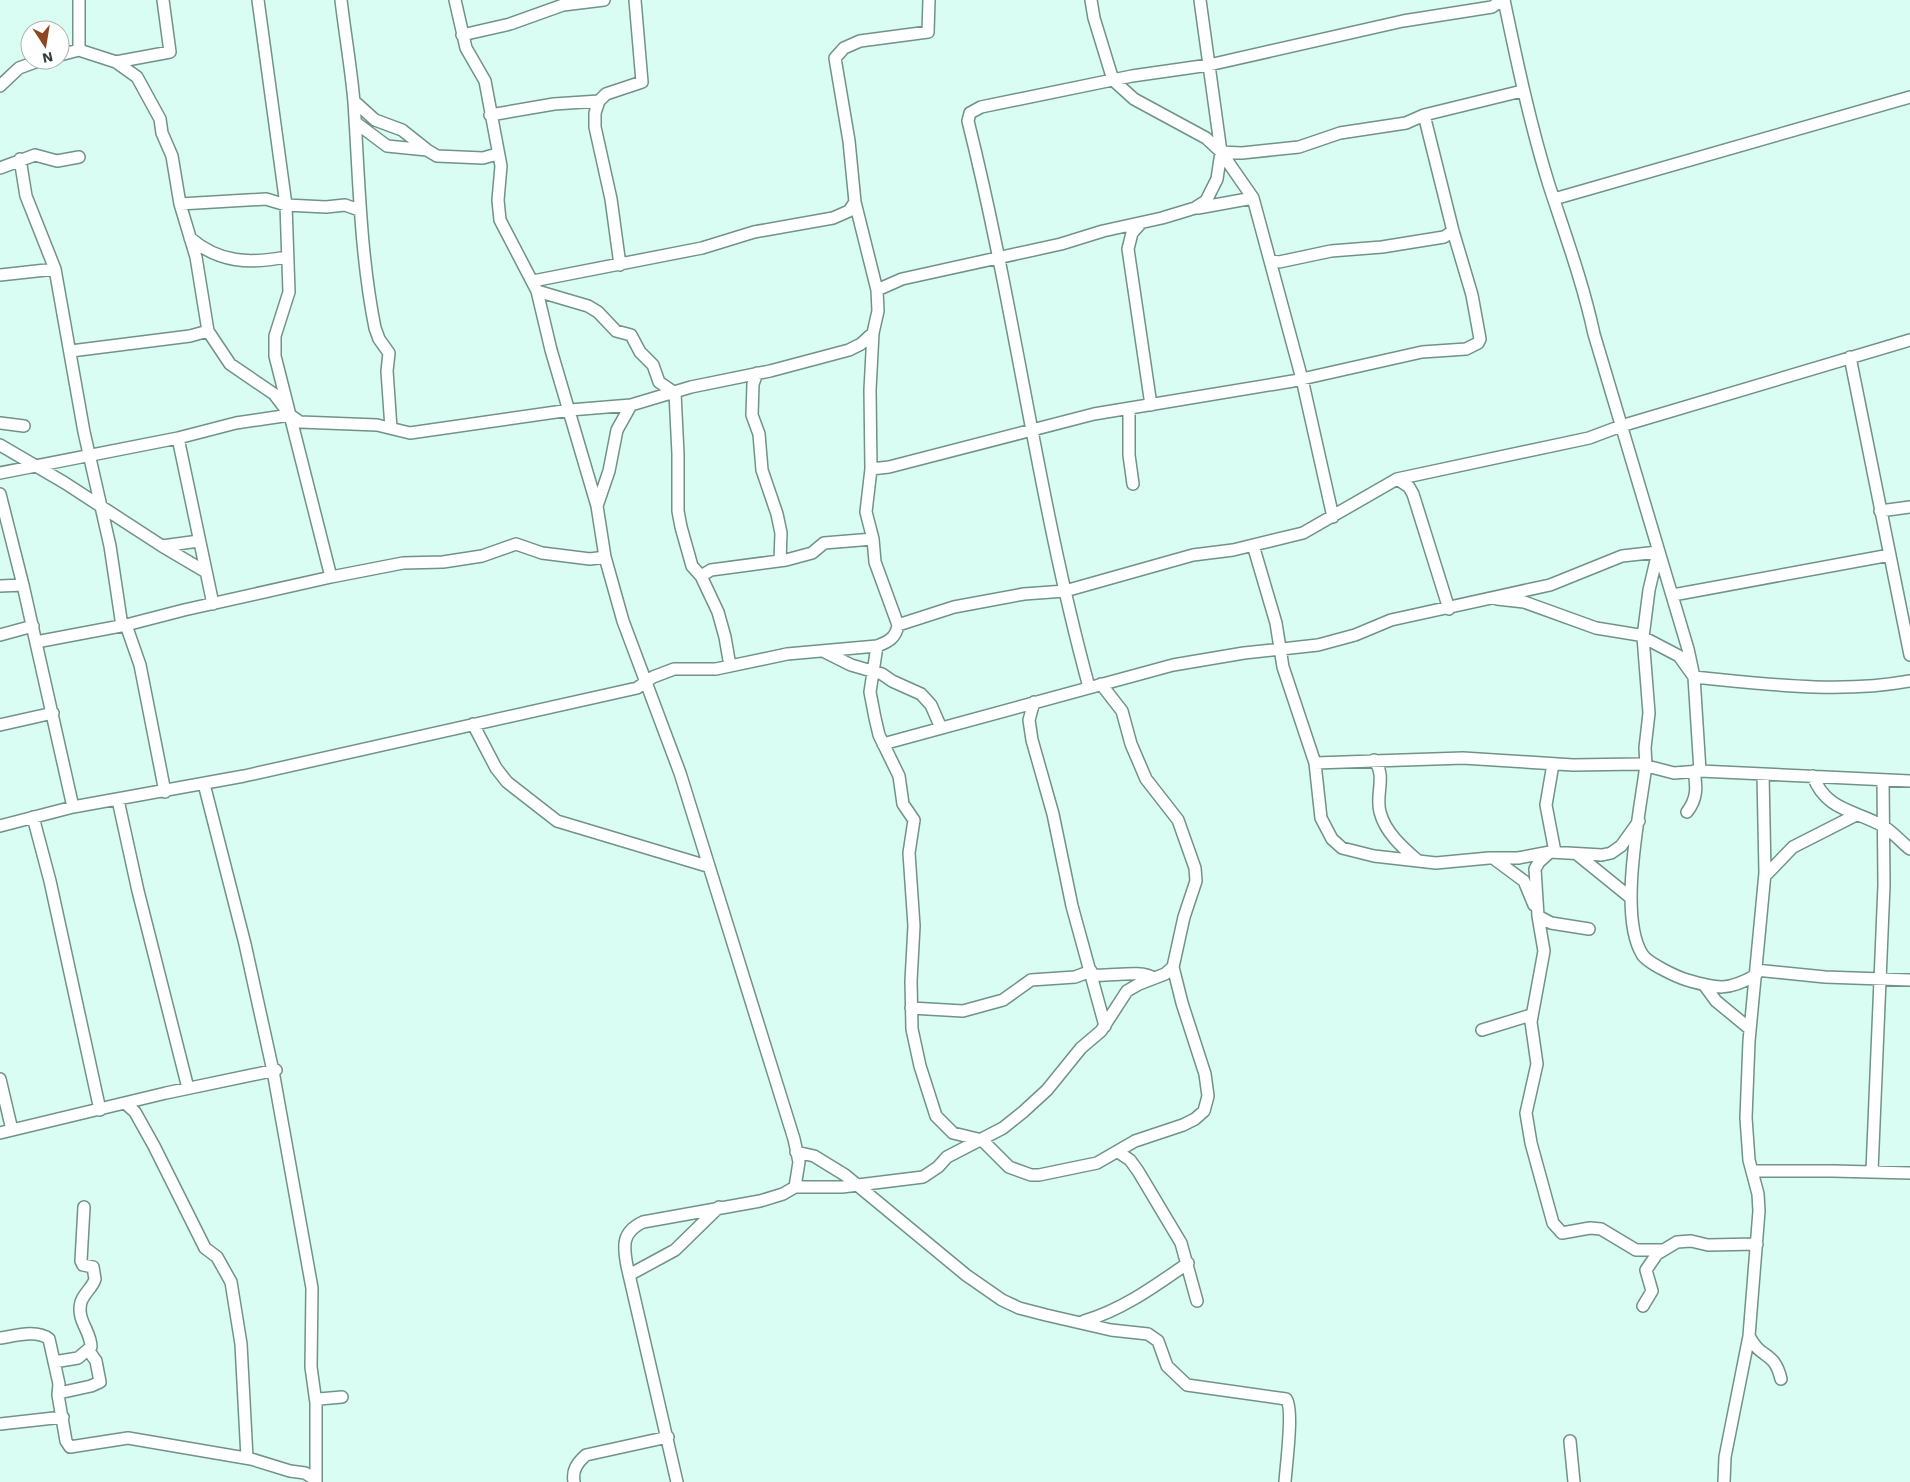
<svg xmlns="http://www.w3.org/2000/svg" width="1910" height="1482" font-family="'Work Sans',sans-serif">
	<rect width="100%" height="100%" fill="#d9fdf3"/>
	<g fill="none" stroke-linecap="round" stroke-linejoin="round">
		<g stroke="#719189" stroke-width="14">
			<path id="minor" d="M258,0L286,205L289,292L275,336V356L331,577
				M341,0C345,34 351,68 354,102C359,178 360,253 375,328L379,339L389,353L387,371L391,428
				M455,0L466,48L485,81L501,166L498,200L500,220L537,291L551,350L597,506L605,557L623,621L680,773L794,1139L799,1162L795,1187L783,1194L760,1201L643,1222C622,1232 623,1245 627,1266L677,1482
				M1091,0L1094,18L1113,80L1134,99L1206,138L1221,152L1253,198L1302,379L1333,517
				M1504,0C1517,62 1530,124 1549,185C1565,234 1583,283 1594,334L1688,649L1694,677L1700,771
				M462,35L510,24L563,5L604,0
				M79,50V0
				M60,55L79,50L116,62L137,77L160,119L162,133L172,156L180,204L196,257L208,331L230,364L274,394L290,415L300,422L377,425L410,433L570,410L631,405L691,387L770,371L849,350L861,344L873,333
				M116,62L170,52L163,0
				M0,86L19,68L41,60
				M354,101L375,120L402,130L426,149
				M490,115L554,104L599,101
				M355,122L387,146L427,150L437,156L483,158L497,154
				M1221,152L1242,153L1299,147L1340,133L1406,123L1424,115L1522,91
				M20,159L26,196L55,269L84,432L110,546L122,626
				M0,168L35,155L57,161L79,157
				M1554,199L1910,97
				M180,204L266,199L286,205L326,207L345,205L359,210
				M1198,208L1253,198
				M1141,223L1132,233L1128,249L1151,405
				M190,238C219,263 250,264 286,257
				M1270,260L1279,262L1331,251L1382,247L1444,237L1453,231
				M620,265L611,199L595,127V113L599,101L606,94L642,82L635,0
				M0,275L55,269
				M533,281L702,248L754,232L833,218L849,211L855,202
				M877,290L902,279L1061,244L1103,231L1162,218L1195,208L1206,201L1217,179L1221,152L1200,0
				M537,291L588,306L598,312L616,331L631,335L640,352L653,365L659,382L675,393L678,454V511L681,527L692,566L701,576L718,612L725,637L730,666
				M71,351L190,336L208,331
				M1850,357L1910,655
				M757,373L753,384L752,415L759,434L762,470L777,514L781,533L780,561
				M1129,408V455L1133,484
				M0,423L24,426
				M178,438L213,604
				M0,445L65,483L162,546L199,541
				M871,469L889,467L1094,414L1293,381L1422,352L1466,349L1478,343L1480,339L1472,295L1453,231L1424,115
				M0,473L178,438L236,423L290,415
				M1397,479L1409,487L1413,494L1449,609
				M0,494L23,585L73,807
				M597,506L609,471L617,430L631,405
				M1880,511L1910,507
				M1253,545L1276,623L1283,667L1315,763L1321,818L1332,839L1342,848L1374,856L1436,863L1489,858H1518L1550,852L1602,855L1611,853L1621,846L1639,821
				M162,546L206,572
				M701,576L711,570L786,560L812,553L824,543L873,539
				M0,586L23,585
				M1673,595L1890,555
				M1497,599L1524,602L1596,628L1639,635L1679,656L1694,677C1766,684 1839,694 1910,681
				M126,625L140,665L165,792
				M898,625L954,607L1024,594L1065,591L1193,555L1233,550L1303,533L1397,479L1589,438L1621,426L1910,340
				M0,635L33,626
				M36,642L126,625L184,610L331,577L403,563L443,562L482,556L516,544L542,553L590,559L605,557
				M877,646L870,692L875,718L879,735L899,776L903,804L914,820L909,853L914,926L911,981L912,1029L920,1066L936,1116L953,1133L982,1140L1009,1167L1031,1175H1039L1097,1163L1135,1141L1183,1125L1195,1119L1204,1111L1208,1096L1205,1074L1182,1003L1173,967
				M823,651L851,665L882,674L892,681L921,694L931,705L941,728
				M1089,687C1038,501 1015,308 968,121L970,113L981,107L1132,76L1209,65L1403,21L1492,7L1502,0
				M1034,702L1029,720L1032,740L1053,814L1072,906L1105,1026
				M473,724L496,768L507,782L557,821L707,866
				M0,725L53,713
				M883,744L1173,665L1244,653L1318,645L1355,635L1391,620L1550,585L1622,556L1658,552L1649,590L1643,637L1649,713L1645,748L1646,765C1640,812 1618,915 1642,954C1647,963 1677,977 1687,980C1718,989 1728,991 1756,975
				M1374,760C1387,776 1375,794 1380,812C1385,832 1402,847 1417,860
				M1315,763L1463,758L1573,765L1639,764L1674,773L1700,771L1910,781
				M1553,764L1546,805L1555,852
				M1813,776C1826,811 1855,810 1883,826C1893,832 1901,842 1910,849
				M204,784L245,944L273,1071L312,1288L311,1367L316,1403
				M118,800L138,891L188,1088
				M1687,812C1697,799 1697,788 1694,771
				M33,817L50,881L100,1110
				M0,826L73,807L244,776L637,688L653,677L674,669H716L787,654L877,646C888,642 896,638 898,625L875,562L873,539L866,512L871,469L870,390L873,333L878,311L877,290L855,202L849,141L835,58L844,48L860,41L928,32L929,0
				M1549,853L1539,862L1535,869L1538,916L1544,951L1531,1022L1537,1064L1526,1113L1531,1143L1553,1223L1562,1233L1590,1228L1601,1229L1636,1250H1663
				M1578,855L1631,898
				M1493,858L1524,881L1534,905
				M1765,876L1793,847L1856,815
				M1538,916L1551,923L1589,929
				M1756,970L1825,977L1910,980
				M1092,975C1109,977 1142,969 1153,978
				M1705,986L1716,1001L1750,1029
				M911,1008L963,1011L1003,1000L1031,980L1075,977L1091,971
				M1482,1030L1531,1015
				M0,1079L12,1130
				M125,1103L135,1112L154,1146L205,1248L217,1257L231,1282L241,1344L247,1458
				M0,1133L166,1093L276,1070
				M796,1152L814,1156L845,1175L966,1275L1002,1300L1019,1308L1046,1315L1111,1330L1148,1334L1158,1341L1167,1366L1187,1385L1286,1399C1294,1408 1286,1466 1285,1482
				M1118,1152L1130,1160L1138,1171L1181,1243L1197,1301
				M1752,1171H1833L1910,1173
				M1872,1171L1884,885L1883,780
				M795,1187H842L923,1177L938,1167L947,1157L1003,1128L1023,1112L1047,1090L1081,1048L1101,1031L1127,991L1139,984L1165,974L1173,967L1184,917L1196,881L1195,868L1178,820L1146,779L1131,744L1122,711L1101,684
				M629,1275L675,1250L719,1207
				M1643,1306L1652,1291L1646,1270L1657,1254L1677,1242L1691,1241L1708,1245L1757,1244
				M1084,1321C1122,1310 1155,1286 1188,1263
				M1749,1336C1761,1360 1774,1350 1781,1379
				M0,1338C14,1336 37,1329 49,1339L59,1384L58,1395L66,1441L70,1447L128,1438L251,1459L290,1471L305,1473L316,1480
				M54,1362L78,1358L91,1347C91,1331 76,1320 81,1302C84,1293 93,1287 95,1279L93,1267L83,1265L81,1261L84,1207
				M59,1393L91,1386L100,1382L96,1361L89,1351
				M0,1424L63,1417
				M1570,1441L1574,1482
				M316,1482V1403L319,1399L342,1397
				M574,1482C572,1470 577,1463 586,1455L668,1437
				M1724,1482L1725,1457L1749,1336L1759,1211L1758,1194L1749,1160L1746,1118L1749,1041L1765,873L1763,774"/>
		</g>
		<use href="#minor" stroke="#fff" stroke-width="11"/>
	</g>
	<g transform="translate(45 45) rotate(168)"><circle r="24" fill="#ffffff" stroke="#adb2b1"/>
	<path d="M0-4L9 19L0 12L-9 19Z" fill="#8d4620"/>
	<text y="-8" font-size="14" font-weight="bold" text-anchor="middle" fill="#313f3b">N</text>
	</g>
</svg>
